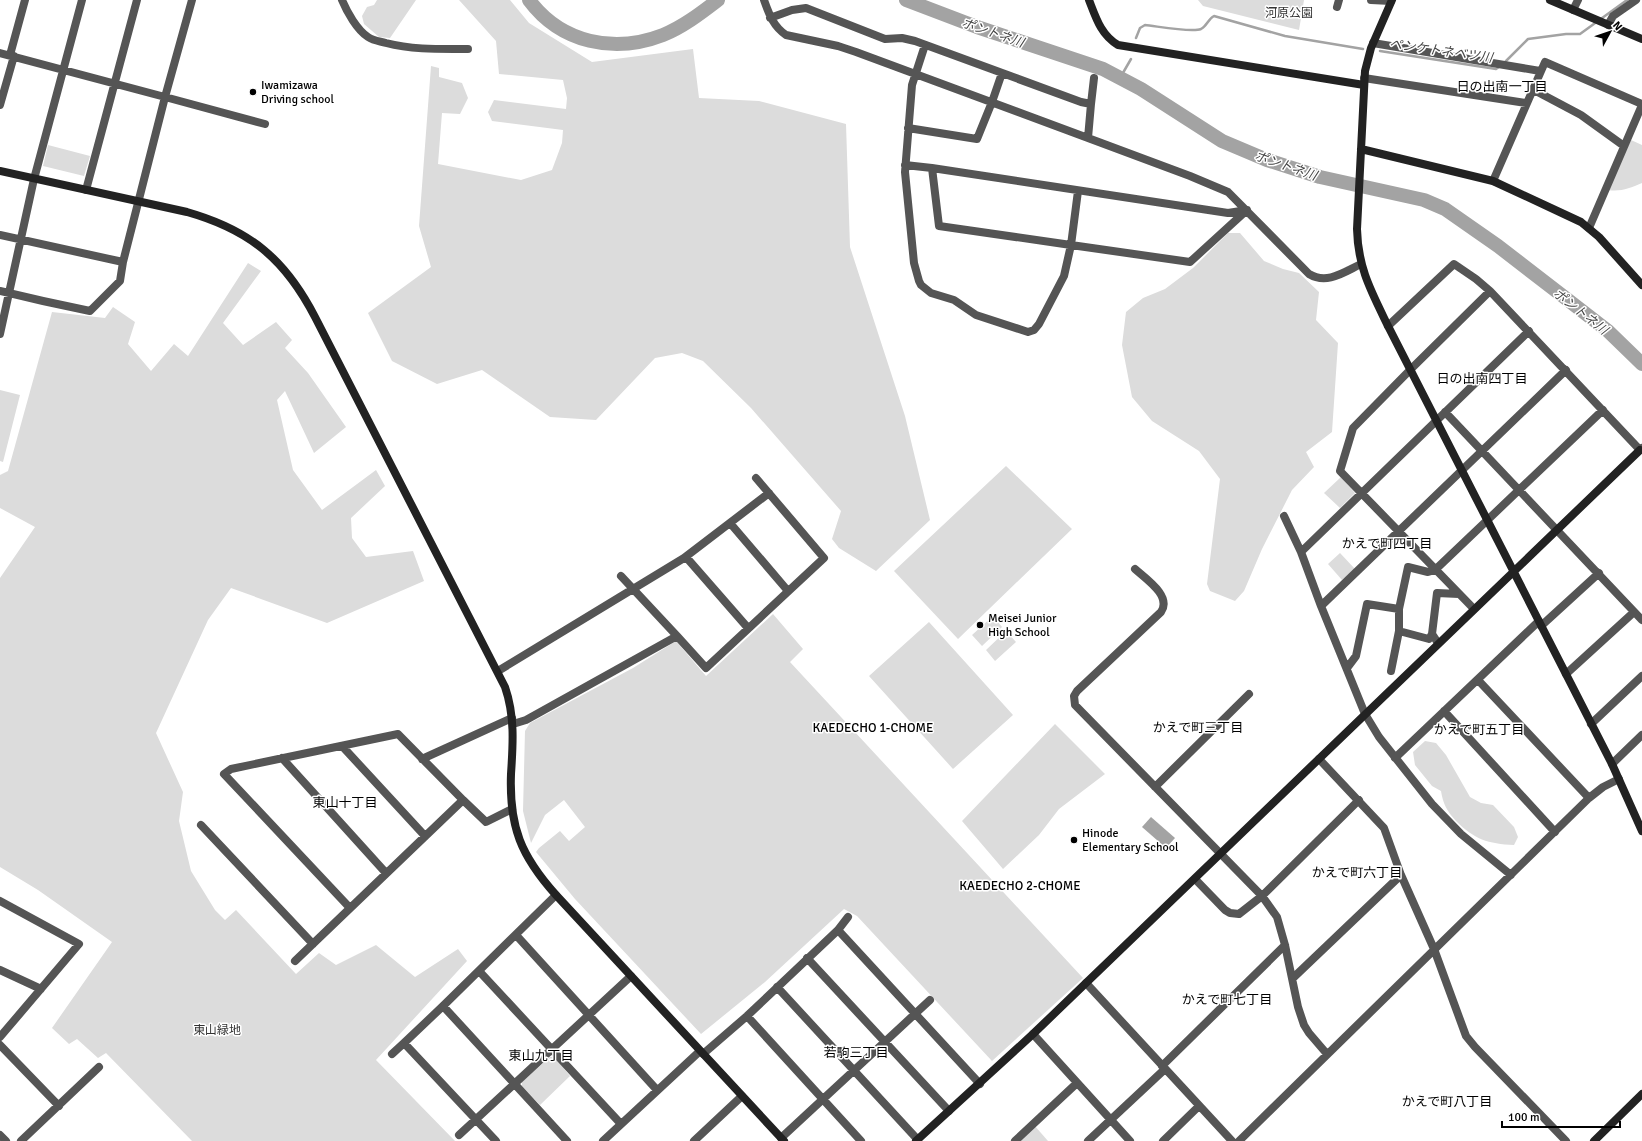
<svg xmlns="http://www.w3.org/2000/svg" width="1642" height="1141" font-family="Signika,'Noto Sans JP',sans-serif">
	<rect width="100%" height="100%" fill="#fff"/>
	<path fill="#dcdcdc" d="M377,0H416L390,38L379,37L364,24L362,16L367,7L374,5Z
		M459,0H510L529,23L592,62L693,49L699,98L759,101L846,124L850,247L905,416L930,520L876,571L839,548L832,539L841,511L751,408L703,361L682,353L655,358L596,420L550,417L482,370L437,384L392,361L368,313L431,267L419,226L431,66L439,68V77L462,83L468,98L460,114L442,113L438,164L521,180L552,170L562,143L563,130L492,121L488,112L494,100L566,109L567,98L563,80L499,74L496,41Z
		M1198,0H1304L1299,30L1203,6Z
		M1631,140L1642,145V183C1630,188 1621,192 1608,190Z
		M48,145L90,156L84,176L43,166Z
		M1228,233H1240L1264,261L1283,269L1299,273L1319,292L1316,320L1338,343L1332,432L1306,452L1314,467L1292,490L1262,549L1244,591L1235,601L1210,591L1207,584L1220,479L1199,451L1152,421L1132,397L1122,345L1126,312L1143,298L1165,289L1193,268Z
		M248,263L261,271L223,323L243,345L276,322L292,340L285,348L308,373L346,427L314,453L285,391L277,400L293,470L322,510L376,470L385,486L351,518L352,538L366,557L413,551L424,581L327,623L231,588L208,620L156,733L183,792L179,821L191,871L215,910L225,920L236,910L296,974L319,953L336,965L376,945L415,977L458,949L467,961L376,1060L455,1141H192L106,1053L98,1058L77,1039L69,1044L52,1028L112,942L38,890L0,867V578L35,527L0,508V475L8,471L52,312L105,318L113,307L135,322L128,344L151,371L174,344L188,356Z
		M0,390L20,395L3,462L0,461Z
		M1006,466L1072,529L958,639L894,571Z
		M1341,477L1355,493L1340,508L1324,493Z
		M1340,553L1355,569L1342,580L1328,564Z
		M773,614L803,649L790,662L1083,978L992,1061L857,916L844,909L765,982L701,1034L575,899L536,852L539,848L560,831L569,841L585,827L564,800L545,815L531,843L523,811L525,731L530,723L633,668L676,641L706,676Z
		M993,616L1002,627L982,646L972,635Z
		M929,622L1013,715L953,769L869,676Z
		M1006,631L1016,642L995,661L986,650Z
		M1055,724L1105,774L1059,809L1039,835L1003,869L962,821Z
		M1425,741L1436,743L1446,755L1470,797L1481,803L1493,805L1514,827L1518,837L1514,845C1488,844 1474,839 1456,821C1447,811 1443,804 1441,791L1432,786L1415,765L1413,752Z
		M550,1057H554L570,1076L540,1105L522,1086V1082Z
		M1034,1125L1048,1141H1018Z"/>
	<path fill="#a3a3a3" d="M1151,817L1175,838L1166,848L1142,827Z"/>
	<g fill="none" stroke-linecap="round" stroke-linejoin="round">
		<path stroke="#a3a3a3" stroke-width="2.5" d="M1136,38L1140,28L1145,25C1156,26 1192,33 1201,29C1207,26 1208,19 1214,16L1285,36L1363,49
			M1380,51L1496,69L1499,67
			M1506,61L1528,39L1566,34H1580L1627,0
			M1120,78L1131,59"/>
		<path stroke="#a3a3a3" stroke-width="14" d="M529,0C561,43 614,54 663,35C683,27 701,13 718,0
			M906,0L977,27L1103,69L1141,89L1222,141L1267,160L1320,177L1424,200L1445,209L1498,246L1568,300L1608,331L1642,364"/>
		<path stroke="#555" stroke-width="8" d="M342,0C347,12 357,30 368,37C374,41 379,41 386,43C413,50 440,49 468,49
			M764,0C769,14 773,26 786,35L838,46L856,52L1088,138
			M1371,0L1391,1
			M1337,7L1339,0
			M1573,10L1578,0
			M770,18L792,10L806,8L885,39L902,38L915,41L1081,102L1091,104L1088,138L1190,176L1228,192L1309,274C1327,285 1344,272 1361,264
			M1608,25L1613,16L1636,0
			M1373,43L1540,71
			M925,45L912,85L905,172L914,263L919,281L921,285L931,293L954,300L976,315L1028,332L1034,330L1039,324L1064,276L1071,245L1190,262L1247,210
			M0,53L165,97L192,0
			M10,55L25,0
			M1364,78L1526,103
			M1532,89L1581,115L1624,146
			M1091,104L1094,78
			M0,105L14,56
			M908,128L977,139L992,102L1002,73
			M905,165L932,168L1228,213L1247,210
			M932,168L939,226L1071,245L1078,191
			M1493,181L1545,62L1642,104
			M86,190L137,0
			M1589,228L1642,105
			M0,235L123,262L165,97L265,124
			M0,291L43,301L90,311L120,281L123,262
			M1388,326L1454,264L1476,279L1490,291L1640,450L1642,448
			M1529,331L1301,552L1321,606L1566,370
			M0,334L34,179L82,0
			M1445,412L1642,620
			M1284,516L1301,552
			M730,523L788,591
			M686,557L748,628
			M1135,569C1146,579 1172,596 1161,612L1077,691L1074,696L1075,705L1262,896L1277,917L1285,945L1298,1007L1304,1025L1309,1033L1327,1054
			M621,576L677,636
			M1321,606L1365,714L1379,737L1432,804L1461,834L1511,875
			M1399,609V631
			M1474,609L1340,471L1353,428L1411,369L1490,291
			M1541,626L1599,573
			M1438,643L1432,634L1437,593L1459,594
			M1347,668L1356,656L1367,604L1399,609L1408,567L1428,572L1435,570L1603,410
			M498,671L684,558L769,493
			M1391,671L1399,631L1429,639L1432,634
			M1566,674L1634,612
			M1478,680L1589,798
			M1444,711L1555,832
			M513,724L526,720L677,636L706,668L824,558L756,478
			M1591,724L1642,676
			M342,746L425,836
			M282,758L386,873
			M1395,758L1539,621
			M422,759L512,718
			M1319,759L1384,828L1401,875L1434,949L1466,1036L1475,1047L1566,1141
			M1612,764L1642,735
			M1155,787L1249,694
			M201,825L313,944
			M1195,879L1225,910L1230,913L1239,914L1262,896L1359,800
			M0,901L79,944L0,1037
			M350,908L224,774L231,769L398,734L463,800
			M838,930L848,917
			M516,935L657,1090
			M807,958L949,1111
			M295,961L463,800L486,822L512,809
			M0,970L41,989
			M479,971L621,1124
			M1293,978L1401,875
			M1086,983L1232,1141
			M777,987L918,1140
			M443,1006L567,1141
			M747,1016L861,1141
			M1033,1034L1130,1141
			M0,1045L59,1106
			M392,1054L404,1043
			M703,1054L747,1016L838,930L980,1084
			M1162,1066L1285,945
			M0,1135L6,1141
			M459,1135L631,976
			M781,1138L930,1000
			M21,1141L99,1067
			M496,1141L404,1043L443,1006L556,895
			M603,1141L700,1051
			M694,1141L742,1096
			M1015,1141L1077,1083
			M1088,1141L1165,1069
			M1163,1141L1199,1106
			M1239,1141L1589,798L1603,787L1619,779"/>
		<path stroke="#222" stroke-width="8" d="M1089,0C1096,18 1101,35 1118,45L1364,85
			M1392,0L1371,48L1365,71L1357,229C1358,268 1371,291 1388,326L1612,764L1642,831
			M1550,0L1642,39
			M1361,149L1493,181L1581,222L1599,237L1642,285
			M0,171L187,212C250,230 285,259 315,317L505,687C515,716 513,744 511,774C509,827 521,856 556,895L784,1141
			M916,1141L1033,1034L1640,450
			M1594,1141L1642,1094"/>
	</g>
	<g fill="#000" stroke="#fff" stroke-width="1.5">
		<circle cx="253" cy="92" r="4"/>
		<circle cx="980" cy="625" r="4"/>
		<circle cx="1074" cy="840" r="4"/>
	</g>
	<g text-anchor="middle" stroke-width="3" stroke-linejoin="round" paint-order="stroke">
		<g font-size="12" fill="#333" stroke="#fff">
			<text x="1289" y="17">河原公園</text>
			<text x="217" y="1034">東山緑地</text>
		</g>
		<g font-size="12" fill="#000" stroke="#fff" text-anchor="start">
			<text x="261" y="89">Iwamizawa<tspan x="261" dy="14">Driving school</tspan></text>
			<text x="988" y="622">Meisei Junior<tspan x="988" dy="14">High School</tspan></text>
			<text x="1082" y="837">Hinode<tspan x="1082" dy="14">Elementary School</tspan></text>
		</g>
		<g font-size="13" font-style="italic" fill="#444" stroke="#fff">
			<text transform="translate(993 32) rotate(19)" y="5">ポントネ川</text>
			<text transform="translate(1441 50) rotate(8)" y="5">ペンケトネベツ川</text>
			<text transform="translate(1286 165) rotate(19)" y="5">ポントネ川</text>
			<text transform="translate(1581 311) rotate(38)" y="5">ポントネ川</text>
		</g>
		<g font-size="13" fill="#000" stroke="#fff">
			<text x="1502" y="91">日の出南一丁目</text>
			<text x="1482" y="383">日の出南四丁目</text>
			<text x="1387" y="548">かえで町四丁目</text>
			<text x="873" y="732">KAEDECHO 1-CHOME</text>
			<text x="1198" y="732">かえで町三丁目</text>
			<text x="1479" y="734">かえで町五丁目</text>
			<text x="345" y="807">東山十丁目</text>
			<text x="1357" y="877">かえで町六丁目</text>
			<text x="1020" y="890">KAEDECHO 2-CHOME</text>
			<text x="1227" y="1004">かえで町七丁目</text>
			<text x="856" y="1057">若駒三丁目</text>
			<text x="541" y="1060">東山九丁目</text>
			<text x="1447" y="1106">かえで町八丁目</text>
		</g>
	</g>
	<g transform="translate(1610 32) rotate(50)" stroke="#ffffff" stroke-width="3" paint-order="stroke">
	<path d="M0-3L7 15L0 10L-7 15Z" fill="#000000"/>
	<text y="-6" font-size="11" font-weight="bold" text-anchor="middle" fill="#000000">N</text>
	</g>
	<path d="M1502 1121v6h118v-6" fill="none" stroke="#000000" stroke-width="2"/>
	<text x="1508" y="1121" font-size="12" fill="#000000" stroke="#ffffff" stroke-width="3" paint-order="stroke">100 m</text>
</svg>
